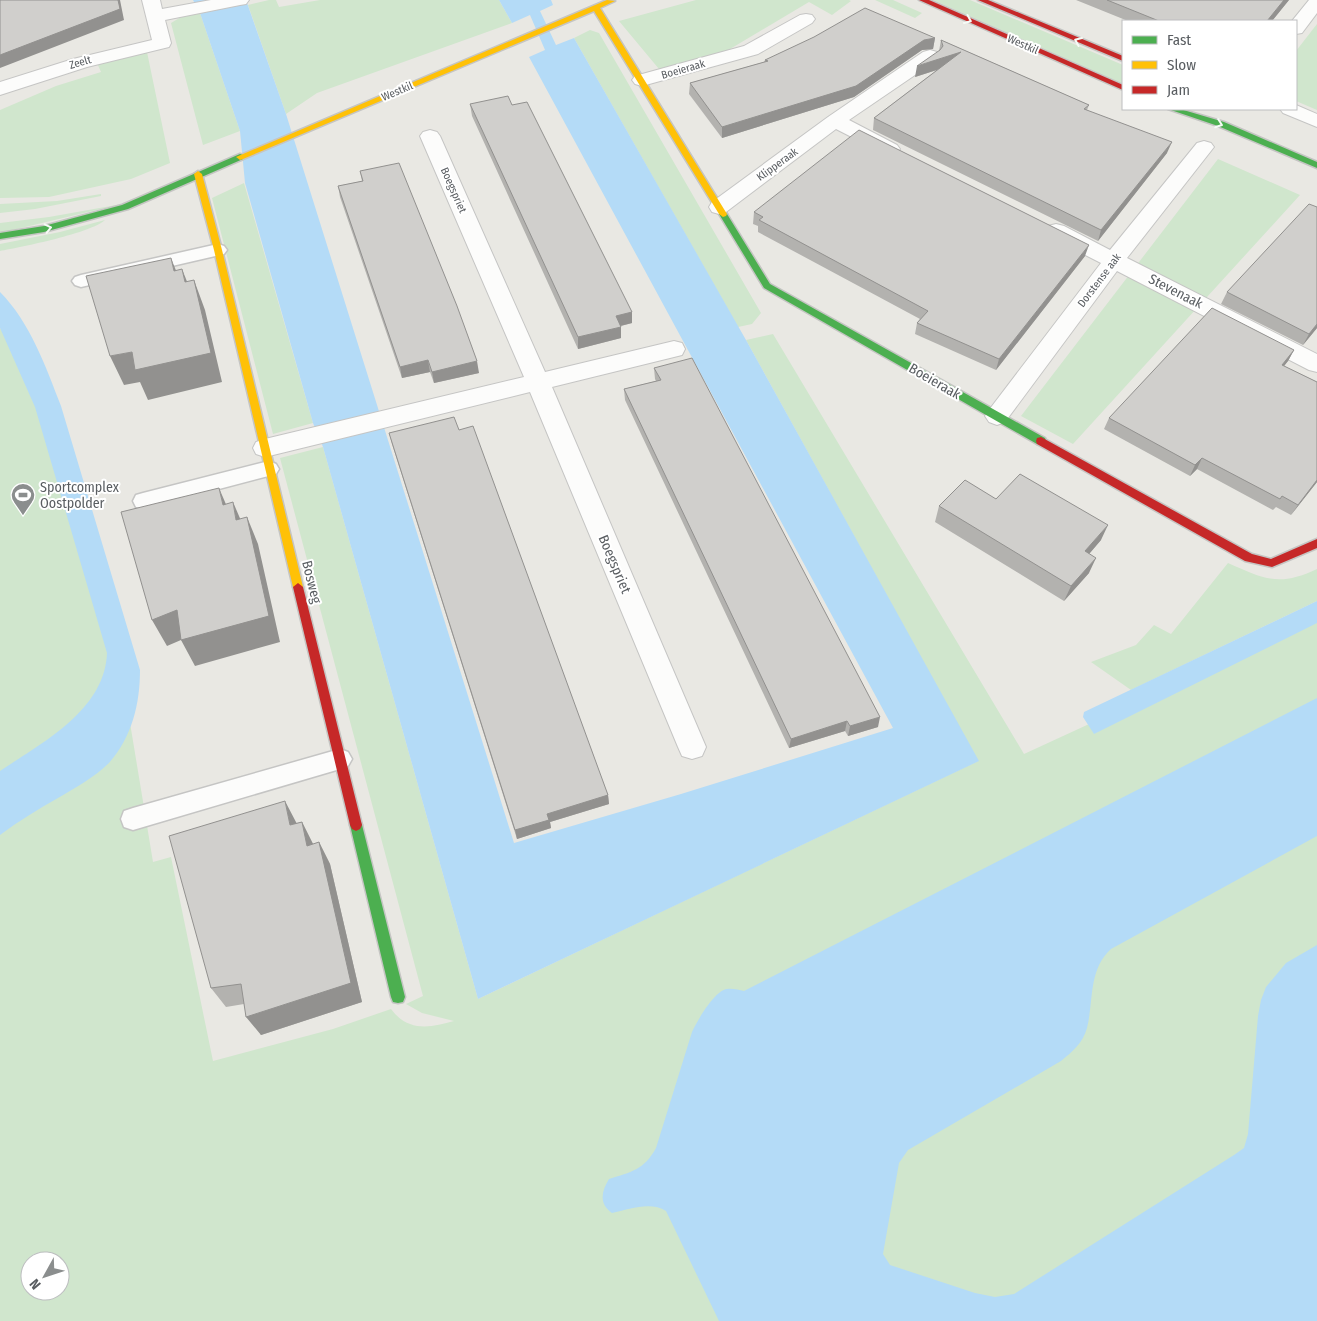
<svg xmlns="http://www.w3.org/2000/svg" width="1317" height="1321" font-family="'Fira Sans Condensed',sans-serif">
	<rect width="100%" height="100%" fill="#e9e8e3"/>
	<path fill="#d0e6cd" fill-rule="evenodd" d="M269,0H276L279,7L320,0H499L512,23L317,93L286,114L248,5Z
		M696,0H849L851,1L832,15L809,2L725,52L659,69L619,21Z
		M875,0H893L922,13L915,18Z
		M933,0H970L1123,65V84Z
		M200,13L240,131L203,145L171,23L181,17Z
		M1317,24V110L1296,101V51Z
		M590,30L599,33L761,313L752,324L738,327L574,38Z
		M147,52L170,163L131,179L49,197L0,198V110L56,86L101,72L97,63Z
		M1218,159L1300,195L1073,444L1021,416Z
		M244,183L313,423L273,434L212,198Z
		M101,194V196L35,209L0,213V204L57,201Z
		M122,204L0,233V223L49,217Z
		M105,220C91,233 22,247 0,251V244L60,232Z
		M0,328L2,331L21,339L113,620L153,862L171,857L213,1061L333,1029L391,1009C408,1032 430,1028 454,1021L422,1013L406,1004L423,996L280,458L323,447L478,999L978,761L746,340L773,334L1024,754L1317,619V1321H0ZM30,1261H60V1291H30Z
		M1228,563C1264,579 1279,587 1317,569V601L1131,690L1091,662L1136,645L1154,625L1171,634Z"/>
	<path fill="#b4dbf7" d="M193,0H246L286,114L514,843L681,794L893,728L529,57L545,50L530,15L512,23L499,0H551L553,5L540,11L556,45L574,38L746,340L979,761L478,999L323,447L313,423L245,183L240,131L200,13Z
		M0,292C30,322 46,367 61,406L140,670C140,704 132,737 109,763C95,777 75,788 58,798C38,809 19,821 0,835V771C42,743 105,710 107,653L35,407L0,328Z
		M1317,601V623L1094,734L1083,717L1084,712Z
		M1317,698V836L1111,949C1088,970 1094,1000 1087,1028C1083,1043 1072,1052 1061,1061L908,1150L899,1163L883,1254L890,1265L975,1293L995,1297L1014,1294L1234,1155L1244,1148L1248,1134L1258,1016L1261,1000L1266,987L1286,963L1317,945V1321H719L666,1211C651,1201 629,1209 612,1213C599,1204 601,1192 609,1179C631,1172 644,1170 656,1148L692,1032C697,1021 715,990 727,989C732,988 739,990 744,991Z"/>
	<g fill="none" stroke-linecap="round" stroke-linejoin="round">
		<g stroke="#c5c5c4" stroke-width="3">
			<path id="lane" d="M218,244L224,246L227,250L224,254L81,287L75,285L72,281L75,277L81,275Z
				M269,461L276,464L279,469L276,474L143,509L136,507L133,501L136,495L143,493Z
				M340,749L348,752L352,759L348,766L340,769L133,830L124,827L121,819L124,811L133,808Z"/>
		</g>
		<g stroke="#c5c5c4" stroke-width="2">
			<path id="street" d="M142,0H160L162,9L211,0H249L246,4L240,5L165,20L171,43L169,47L87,67L0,95V82L73,59L152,40Z
				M1309,0H1317V13L1302,33L1296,34V21H1292Z
				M806,14L812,15L815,19L812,23L758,54L642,86L635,84L632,80L635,76L744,46L800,15Z
				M930,50L937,52L939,56L937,60L849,120L897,145L900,149L897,153L890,155L883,153L836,129L726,212L719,214L712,212L709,207L712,202L828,117L923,52Z
				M1296,105L1317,114V127L1283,113L1280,109H1296Z
				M430,130L437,132L440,136L545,372L674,341L682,343L685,349L682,355L674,357L552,387L706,747L702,756L692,759L682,756L678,747L530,392L265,457L256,454L253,448L256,442L265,439L524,377L420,136L423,132Z
				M1204,141L1211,143L1214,147L1127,258L1317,354V372L1309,370L1117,271L1005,422L997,425L989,422L985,416L989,410L1101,263L1048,236L1045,231L1048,226L1056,224L1064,226L1110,250L1197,143Z"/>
		</g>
		<g stroke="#c5c5c3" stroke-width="3">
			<path id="fast" d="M1168,109H1180L1224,122L1317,162V168L1218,126Z
				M240,154L243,155V159L128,209L44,232L0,239V233L44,226L122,205Z
				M723,211L727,214L770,284L1045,438L1046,441L1045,444H1037L764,288L719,214Z
				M356,819L360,821L362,825L405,997L403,1002L398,1003L393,1002L391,997L350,825L352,821Z"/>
		</g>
		<g stroke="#c5c5c3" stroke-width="3">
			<path id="slow" d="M607,0L615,1L600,8L727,214L726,216L723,217L719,214L594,11L243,159L240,160L236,157Z
				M198,171L202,174L222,250L303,587L298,591L293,587L214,250L194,174Z"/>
		</g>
		<g stroke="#c5c5c3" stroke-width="3">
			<path id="jam" d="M919,0H929L1123,85V90Z
				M978,0H988L1123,56V61Z
				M1041,437L1252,554L1271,559L1317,539V548L1272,567L1245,561L1037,444L1036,441L1037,438Z
				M298,583L303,587L362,825L360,829L356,831L352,829L350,825L293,587Z"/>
		</g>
		<use href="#lane" fill="#fcfcfb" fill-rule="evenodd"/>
		<use href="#street" fill="#fcfcfb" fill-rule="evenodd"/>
		<use href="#fast" fill="#4caf50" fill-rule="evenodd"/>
		<use href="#slow" fill="#ffc107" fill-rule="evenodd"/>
		<use href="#jam" fill="#c62828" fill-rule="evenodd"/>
	</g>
	<path fill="#b3b2af" d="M1076,0H1289L1272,21H1128Z
		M935,38L933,49L922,50L854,97L722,138L689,94L690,83L764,62L765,60Z
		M941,40L1089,105L1087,110L1167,153L1098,241L873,130L874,118L937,70L915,77L939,51Z
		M470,104L512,105L632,312V323L621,326V338L578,349L472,116Z
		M360,171L479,373L434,383L430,372L402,378L340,197L338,186L362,181Z
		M754,212L1085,256L996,370L915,334L917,323L920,319L758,232V226L753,224Z
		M1227,292L1317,328L1303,345L1221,304Z
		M1294,350L1288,361L1284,366L1317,382V482L1291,515L1276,507L1273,510L1197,469L1190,476L1104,429L1109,418Z
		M654,368L878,727L848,736L845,731L789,748L625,400L624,389L656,381L655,379Z
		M459,430L608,795L609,804L550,822L551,828L517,839L392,444L389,433Z
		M996,499L1101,540L1089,554V573L1064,601L935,522L939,506Z
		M302,822L313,844L319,842L330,864L362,1002L261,1035L244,1004L226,1007L211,988L297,823Z"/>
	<path fill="#92918f" d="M118,0H120L124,20L0,68V55Z
		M1284,0H1289L1272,21H1267Z
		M935,38L933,49L922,50L854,97L722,138V127L924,40Z
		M961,52L958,63L915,77L917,66Z
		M1172,142L1167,153L1098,241L1101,230Z
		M1089,245L1085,256L996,370L999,359Z
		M171,258L183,288L174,271Z
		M182,269L194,299L185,282Z
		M194,280L205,310L222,382L148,400L140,382L124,385L110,356L132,352Z
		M632,312V323L616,327V316Z
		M1317,324V328L1303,345L1309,334Z
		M621,327V338L578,349V337Z
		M1294,350L1288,361L1276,376L1282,365Z
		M428,360L430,372L402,378L400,367Z
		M477,361L479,373L434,383L432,372Z
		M1202,458L1197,469L1190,476L1195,465Z
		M1317,480V482L1291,515L1298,505Z
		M219,488L231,516L223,505Z
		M233,502L245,530L236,520Z
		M247,517L258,544L280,642L195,666L181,640L167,646L152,620Z
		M1108,525L1101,540L1078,567L1085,551Z
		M1096,558L1089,573L1064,601L1071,586Z
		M880,717L878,727L848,736L850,726Z
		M847,721L845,731L789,748L791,739Z
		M608,795L609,804L550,822L551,828L517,839L515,830L547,814Z
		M285,801L297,824L290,825Z
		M302,822L313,844L307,846Z
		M319,842L330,864L362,1002L261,1035L246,1017Z"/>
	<path fill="#d0cfcc" stroke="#92918f" d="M0,0H118L120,9L0,55Z
		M1107,0H1284L1267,21H1159Z
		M865,8L935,38L924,40L856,86L722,127L690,83L768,61L765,60L814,37Z
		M941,40L1089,105L1084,109L1172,142L1101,230L874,118L961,52L917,66L940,50L943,46Z
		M508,96L512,105L527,102L632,312L616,316L621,327L578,337L470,104Z
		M859,130L1089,245L999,359L917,323L928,311L759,220L763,217L754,212Z
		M399,163L457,306L477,361L432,372L428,360L400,367L338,186L363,181L360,171Z
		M1309,204L1317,207V324L1309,334L1227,292Z
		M171,258L174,271L182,269L185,282L194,280L211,353L135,370L132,352L110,356L86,276Z
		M1212,308L1294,350L1282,365L1317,382V480L1298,505L1282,496L1280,499L1202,458L1195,465L1109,418Z
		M692,358L880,717L850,726L847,721L791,739L624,389L661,380L654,368Z
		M454,417L459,430L473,426L608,795L547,814L549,820L515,830L389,433Z
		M1020,474L1108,525L1085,551L1096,558L1071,586L939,506L965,480L996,499Z
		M219,488L223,505L233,502L236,520L247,517L269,616L181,640L177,610L152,620L121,512Z
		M285,801L290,825L302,822L307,846L319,842L351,983L246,1017L241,984L211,988L169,836Z"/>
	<defs><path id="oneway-chevron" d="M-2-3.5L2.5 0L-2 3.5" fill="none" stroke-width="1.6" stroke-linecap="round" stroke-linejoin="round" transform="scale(1.25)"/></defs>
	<g stroke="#f6fbf6">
		<use href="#oneway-chevron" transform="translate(968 20) rotate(24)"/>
		<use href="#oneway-chevron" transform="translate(1078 41) rotate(-157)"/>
		<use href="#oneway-chevron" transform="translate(1219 124) rotate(20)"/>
		<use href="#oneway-chevron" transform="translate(48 228) rotate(-13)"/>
	</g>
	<defs>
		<g id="stadium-pin" transform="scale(1.25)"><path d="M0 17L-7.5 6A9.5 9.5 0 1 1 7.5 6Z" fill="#8b8e8e" stroke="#fff"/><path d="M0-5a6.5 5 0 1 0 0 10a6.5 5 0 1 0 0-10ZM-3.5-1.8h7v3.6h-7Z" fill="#fff"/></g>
	</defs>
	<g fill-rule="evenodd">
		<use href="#stadium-pin" x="23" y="495"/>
	</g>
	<g text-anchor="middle" stroke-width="4" stroke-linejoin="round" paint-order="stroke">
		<g font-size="11" fill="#595d61" stroke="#fff">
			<text transform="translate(1023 44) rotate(24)" y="4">Westkil</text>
			<text transform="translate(80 62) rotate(-16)" y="4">Zeelt</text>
			<text transform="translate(683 69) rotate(-16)" y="4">Boeieraak</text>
			<text transform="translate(397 91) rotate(-23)" y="4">Westkil</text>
			<text transform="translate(777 164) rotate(-36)" y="4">Klipperaak</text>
			<text transform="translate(454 190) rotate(66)" y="4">Boegspriet</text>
			<text transform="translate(1099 280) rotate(-53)" y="4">Dorstense aak</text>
		</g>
		<g font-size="14" fill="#595d61" stroke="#fff">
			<text transform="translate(1176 291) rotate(27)" y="5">Stevenaak</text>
			<text transform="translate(935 381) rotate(30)" y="5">Boeieraak</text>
			<text transform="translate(615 564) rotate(67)" y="5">Boegspriet</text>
			<text transform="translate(312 582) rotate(76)" y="5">Bosweg</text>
		</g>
		<g font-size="14" fill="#595d61" stroke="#fff" text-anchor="start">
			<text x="40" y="492">Sportcomplex<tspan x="40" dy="16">Oostpolder</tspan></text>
		</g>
	</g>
	<rect x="1122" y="20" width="175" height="90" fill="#ffffff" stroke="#bdbec0"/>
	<rect x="1132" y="36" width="25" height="8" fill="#4caf50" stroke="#bdbec0"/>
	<text x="1167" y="45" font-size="15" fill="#595d61">Fast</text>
	<rect x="1132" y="61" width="25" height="8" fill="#ffc107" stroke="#bdbec0"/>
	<text x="1167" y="70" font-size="15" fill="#595d61">Slow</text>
	<rect x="1132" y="86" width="25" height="8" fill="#c62828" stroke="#bdbec0"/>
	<text x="1167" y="95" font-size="15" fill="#595d61">Jam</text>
	<g transform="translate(45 1276) rotate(230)"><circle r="24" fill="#ffffff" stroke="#bdbec0"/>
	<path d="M0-4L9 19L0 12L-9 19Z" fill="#8b8e8e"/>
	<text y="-8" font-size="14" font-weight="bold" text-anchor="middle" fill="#595d61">N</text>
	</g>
</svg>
